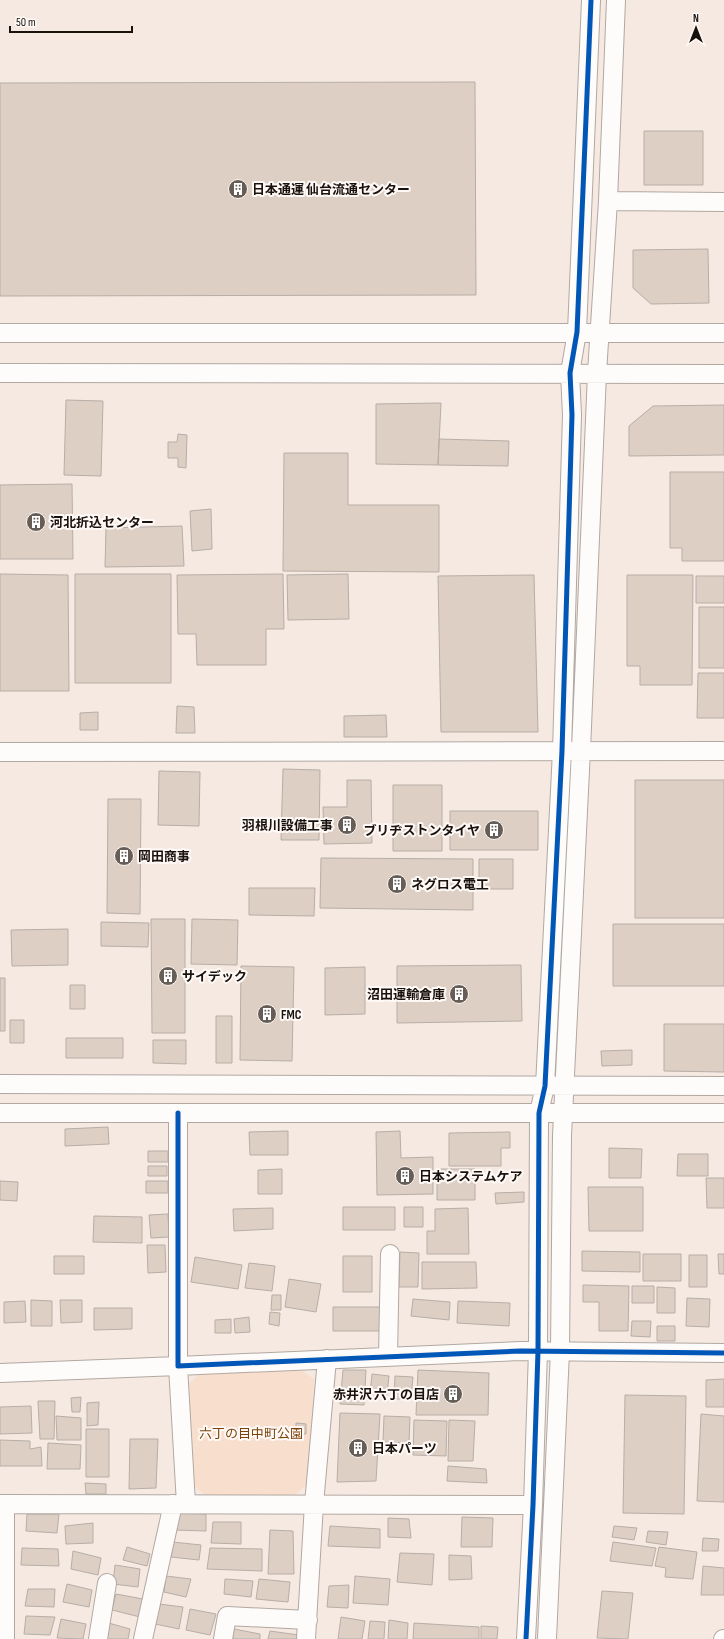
<svg xmlns="http://www.w3.org/2000/svg" width="724" height="1639" font-family="'Sofia Sans Condensed','Noto Sans JP',sans-serif">
	<rect width="100%" height="100%" fill="#f6e9e1"/>
	<path fill="#f8decc" d="M301,1370L314,1379L309,1483L295,1495H205L193,1485L189,1384L201,1372Z"/>
	<path fill="#ddcfc4" stroke="#b7aea7" d="M475,82L476,295L0,296V83Z
		M644,131H703V185H644Z
		M708,249L709,303L651,304L633,288V250Z
		M66,400L103,401L101,476L64,475Z
		M441,403L438,465L376,464V404Z
		M724,405V455L629,456V426L653,406Z
		M178,434L187,435L186,468L178,467V458H168V442H177Z
		M439,439L509,441L508,466L438,465Z
		M284,453H348V505H439V572L283,571Z
		M670,472H724V561H682V548H670Z
		M72,484L73,559H0V485Z
		M211,509L212,549L192,551L190,511Z
		M182,526L184,566L105,567L106,528Z
		M0,574L68,575L69,691H0Z
		M75,574H171V683H75Z
		M283,574L284,629H266V665H197L196,634H178L177,575Z
		M348,574L349,619L288,620L287,575Z
		M534,575L538,732H441L438,576Z
		M627,575H693L692,685H640V666H627Z
		M696,576H724V603H696Z
		M699,607H724V668H699Z
		M698,673H724V718H697Z
		M177,706L194,707L195,733H176Z
		M98,712V730H80V713Z
		M386,715L387,737H344V716Z
		M283,769L320,770L319,840H281Z
		M159,771L200,772L199,826L158,825Z
		M347,780H371L372,843L324,844L323,807H347Z
		M635,780H724V918H635Z
		M393,785H442V851H393Z
		M108,799H141L140,914L107,913Z
		M450,811H538V850H450Z
		M321,858L473,859V910L320,908Z
		M479,859H513V889H479Z
		M249,888H315L314,916L249,915Z
		M151,919H185V1033H152Z
		M192,919L238,920L237,965L191,964Z
		M101,922L149,923L148,947L101,946Z
		M613,924H724V986H613Z
		M68,929V965L12,966L11,930Z
		M521,965L522,1021L397,1023V966Z
		M241,966L294,967L292,1061L240,1060Z
		M365,967V1014L325,1015V968Z
		M0,978H5V1031H0Z
		M70,985H85V1009H70Z
		M216,1016H232V1063H216Z
		M10,1020H24V1043H10Z
		M664,1024H724V1072L664,1071Z
		M66,1038H123V1058H66Z
		M153,1040H186V1064L153,1063Z
		M632,1050V1065L602,1066L601,1051Z
		M108,1127L109,1144L65,1146V1129Z
		M288,1131V1155H250L249,1132Z
		M400,1131L401,1158L433,1157V1194L377,1195L376,1132Z
		M510,1132V1148H501V1166H449V1133Z
		M609,1148L642,1149L641,1178H609Z
		M148,1151H168V1162H148Z
		M678,1154H708V1176H677Z
		M148,1166H167V1176H148Z
		M282,1169V1194H258V1170Z
		M437,1169H475V1200H437Z
		M706,1178H724V1208H707Z
		M0,1181L18,1182L17,1201L0,1200Z
		M146,1181H168V1193H146Z
		M588,1187H643V1231H589Z
		M524,1192V1202L496,1204L495,1193Z
		M343,1207H395V1230H343Z
		M404,1207H423V1227H404Z
		M273,1208V1229L234,1231L233,1209Z
		M468,1208L469,1254H427V1231H435V1209Z
		M168,1214L169,1237L151,1238L149,1215Z
		M94,1216L142,1217V1243L93,1242Z
		M147,1245H165L166,1272L148,1273Z
		M582,1251L640,1252V1272L582,1271Z
		M400,1252L419,1253L418,1287H399Z
		M643,1254H681V1281H643Z
		M718,1254H724V1274H719Z
		M689,1255H707V1287H689Z
		M54,1256H84V1274H54Z
		M343,1256H372V1292H343Z
		M195,1257L242,1265L238,1289L191,1282Z
		M422,1262H476L477,1288L422,1289Z
		M249,1263L275,1266L272,1291L245,1288Z
		M289,1279L321,1284L316,1312L285,1307Z
		M583,1285L629,1286L628,1331H599V1302H583Z
		M632,1286H654V1303H632Z
		M657,1287L675,1288V1313H657Z
		M272,1295H281V1310H271Z
		M687,1298L710,1299L709,1327L686,1326Z
		M413,1299L450,1302L449,1320L411,1316Z
		M31,1300L52,1301V1326H31Z
		M60,1300H82V1322L61,1323Z
		M25,1301L26,1322L4,1323V1302Z
		M458,1301L510,1303L509,1326L457,1323Z
		M333,1307H380V1331H333Z
		M94,1308H132V1329L94,1330Z
		M270,1312L280,1313L279,1326L269,1324Z
		M249,1317L250,1332L235,1333L234,1319Z
		M231,1319V1333H215V1320Z
		M632,1321H651L650,1337L631,1336Z
		M657,1326H675V1341H657Z
		M343,1370H366L364,1405L340,1404Z
		M418,1370L489,1373L488,1415H416Z
		M372,1374L389,1376L387,1395L370,1394Z
		M395,1376L413,1377L411,1399H394Z
		M724,1379V1407H706V1380Z
		M625,1395L686,1396L684,1514L623,1513Z
		M81,1397L80,1412H72L71,1398Z
		M38,1401H55L54,1439H40Z
		M99,1402L98,1425L87,1426V1403Z
		M31,1406L32,1433L0,1434V1407Z
		M340,1413L380,1414L376,1481L337,1482Z
		M701,1414L724,1416V1502L697,1501Z
		M56,1416L81,1418V1440H57Z
		M384,1416L410,1417L409,1443L383,1442Z
		M414,1420L447,1421L446,1456L413,1455Z
		M449,1420L475,1421L473,1461H448Z
		M296,1423L306,1424V1434L296,1433Z
		M86,1429H109V1477H86Z
		M130,1439H158L156,1488L129,1489Z
		M0,1440L30,1441V1449L41,1447L42,1466H0Z
		M48,1443L81,1445L80,1469H47Z
		M448,1466L486,1469L487,1483L447,1481Z
		M85,1483L106,1484V1494H86Z
		M177,1513L206,1514V1531L175,1530Z
		M27,1514H59L57,1533L26,1531Z
		M462,1517L493,1518L492,1547H461Z
		M388,1518L409,1519L411,1538L388,1537Z
		M213,1522H241V1544L211,1543Z
		M93,1523V1543L66,1544L65,1526Z
		M330,1526L380,1529V1548L328,1546Z
		M614,1526L637,1528L634,1540L612,1537Z
		M270,1530L293,1531L294,1574H268Z
		M648,1531L668,1532L666,1545L646,1542Z
		M703,1538L719,1539L718,1551H702Z
		M173,1542L201,1545L199,1560L171,1557Z
		M613,1542L656,1548L652,1566L610,1561Z
		M127,1547L150,1554L147,1566L123,1560Z
		M659,1547L697,1552L693,1579L665,1577L666,1568L655,1566Z
		M22,1548L58,1549L59,1566L21,1565Z
		M210,1548L262,1549V1571L207,1569Z
		M73,1551L101,1558L98,1575L71,1569Z
		M400,1553L434,1554L432,1585L397,1582Z
		M449,1555L471,1556L472,1579L449,1580Z
		M115,1565L140,1569L138,1587L113,1584Z
		M703,1566L724,1568V1595H701Z
		M166,1576L191,1579L186,1597L164,1592Z
		M355,1576L390,1579L388,1605L353,1603Z
		M225,1579L253,1581L251,1597L224,1594Z
		M259,1579L290,1582L288,1602L256,1599Z
		M67,1584L92,1590L89,1607L63,1602Z
		M349,1585L348,1608L327,1607L329,1586Z
		M28,1589H55L54,1607L25,1606Z
		M602,1591L633,1593L628,1639L597,1638Z
		M116,1594L143,1599L140,1617L112,1610Z
		M159,1604L183,1607L179,1629L155,1624Z
		M190,1609L216,1614L210,1635L186,1630Z
		M26,1616L55,1617L50,1635L24,1634Z
		M341,1617L365,1621L362,1639H338Z
		M61,1619L86,1624L83,1639L57,1638Z
		M389,1620L408,1623L407,1639H388Z
		M370,1621L385,1622L384,1639H368Z
		M105,1622L130,1629L128,1639H102Z
		M414,1623L479,1627V1639H413Z
		M481,1626L498,1627L497,1639H481Z
		M234,1629L260,1634V1639H232Z
		M270,1631L299,1635L298,1639H268Z"/>
	<g fill="none" stroke-linecap="round" stroke-linejoin="round">
		<g stroke="#b1a8a2" stroke-width="20">
			<path id="minor" d="M608,201L724,202
				M0,333H724
				M0,373L724,374
				M0,752L724,751
				M0,1084L724,1086
				M0,1113H724
				M178,1113V1366L521,1351L724,1353
				M388,1357L390,1254
				M0,1373L178,1366L186,1504
				M0,1504L533,1505
				M5,1639V1504
				M98,1639L107,1583
				M143,1639L173,1504
				M223,1639L227,1616L308,1620
				M306,1639L314,1504L327,1359
				M526,1639L533,1505L538,1351L539,1113L545,1086L562,751L572,415L570,373L577,332L591,0
				M547,1639L560,1351L562,1136L581,750L597,373L608,201L616,0
				M723,1639H724"/>
		</g>
		<use href="#minor" stroke="#fefcfa" stroke-width="18"/>
		<g stroke="#fef9f6" stroke-width="8">
			<path id="cycleway" d="M178,1113V1366L521,1351L724,1353
				M526,1639L533,1505L538,1351L539,1113L545,1086L562,751L572,415L570,373L577,332L591,0"/>
		</g>
		<use href="#cycleway" stroke="#0057b8" stroke-width="5"/>
	</g>
	<defs>
		<g id="building-disc" transform="scale(1)"><circle r="9.5" fill="#665d57" stroke="#fef9f6"/><path d="M-4-6H4V6H1V3H-1V6H-4ZM-2.5-4.3h1.7v1.8h-1.7ZM.8-4.3h1.7v1.8H.8ZM-2.5-1h1.7V.8h-1.7ZM.8-1h1.7V.8H.8Z" fill="#fff"/></g>
	</defs>
	<g fill-rule="evenodd">
		<use href="#building-disc" x="238" y="189"/>
		<use href="#building-disc" x="36" y="522"/>
		<use href="#building-disc" x="347" y="825"/>
		<use href="#building-disc" x="494" y="830"/>
		<use href="#building-disc" x="124" y="856"/>
		<use href="#building-disc" x="397" y="884"/>
		<use href="#building-disc" x="168" y="976"/>
		<use href="#building-disc" x="459" y="994"/>
		<use href="#building-disc" x="267" y="1014"/>
		<use href="#building-disc" x="405" y="1176"/>
		<use href="#building-disc" x="453" y="1394"/>
		<use href="#building-disc" x="358" y="1448"/>
	</g>
	<g text-anchor="middle" stroke-width="4" stroke-linejoin="round" paint-order="stroke">
		<g font-size="13" font-weight="bold" fill="#18110c" stroke="#fef9f6" text-anchor="start">
			<text x="252" y="194">日本通運 仙台流通センター</text>
			<text x="50" y="527">河北折込センター</text>
			<text x="333" y="830" text-anchor="end">羽根川設備工事</text>
			<text x="480" y="835" text-anchor="end">ブリヂストンタイヤ</text>
			<text x="138" y="861">岡田商事</text>
			<text x="411" y="889">ネグロス電工</text>
			<text x="182" y="981">サイデック</text>
			<text x="445" y="999" text-anchor="end">沼田運輸倉庫</text>
			<text x="281" y="1019">FMC</text>
			<text x="419" y="1181">日本システムケア</text>
			<text x="439" y="1399" text-anchor="end">赤井沢 六丁の目店</text>
			<text x="372" y="1453">日本パーツ</text>
		</g>
		<g font-size="13" fill="#7b430a" stroke="#fef9f6">
			<text x="251" y="1438">六丁の目中町公園</text>
		</g>
	</g>
	<g transform="translate(696 28)" stroke="#fef9f6" stroke-width="3" paint-order="stroke">
	<path d="M0-3L7 15L0 10L-7 15Z" fill="#18110c"/>
	<text y="-6" font-size="11" font-weight="bold" text-anchor="middle" fill="#18110c">N</text>
	</g>
	<path d="M10 26v6h122v-6" fill="none" stroke="#18110c" stroke-width="2"/>
	<text x="16" y="26" font-size="12" fill="#18110c" stroke="#fef9f6" stroke-width="3" paint-order="stroke">50 m</text>
</svg>
